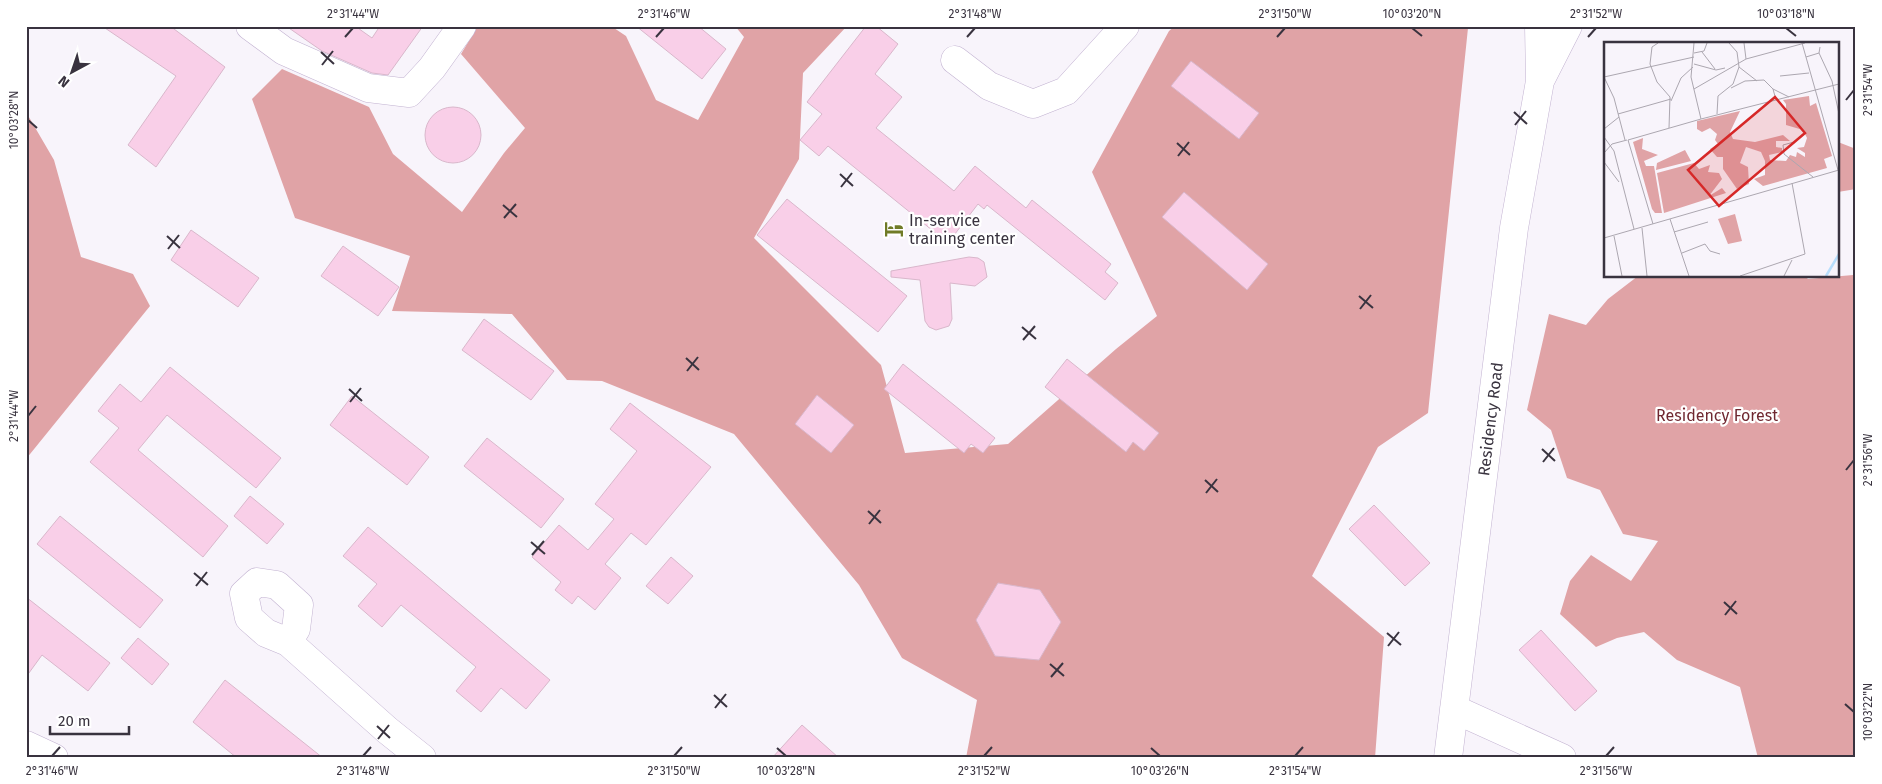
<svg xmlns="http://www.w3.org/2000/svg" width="1882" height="784" font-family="'Fira Sans',sans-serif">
	<rect width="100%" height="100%" fill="#f8f4fb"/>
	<path fill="#e0a3a6" d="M478,26H611L626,36L656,100L698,120L744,37L735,26H847L803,73L799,159L754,238L881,365L905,453L1008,444L1116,349L1157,316L1092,172L1169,31L1175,26H1462L1468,28L1428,413L1378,447L1312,576L1384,637L1375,758H966L977,700L902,658L859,585L734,434L602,381L567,380L512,314L392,311L410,256L295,218L252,99L282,69L369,107L393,154L462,212L504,153L525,128L461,54Z
		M26,112L54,160L81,257L133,274L150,306L26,459Z
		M1838,142L1856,149V189L1838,192Z
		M1856,272V758H1758L1740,687L1677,660L1644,632L1617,638L1596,647L1560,614L1570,581L1591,555L1631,581L1658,541L1623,534L1600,490L1567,478L1551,430L1527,410L1549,314L1586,325L1608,299L1638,276H1805L1808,279L1853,275Z"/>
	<path fill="#f9cfe8" stroke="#d9b7cb" d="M102,26H170L225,67L156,167L128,145L176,76Z
		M286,26H355L372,38L380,26H423L388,75L372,73L322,51Z
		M636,26H698L726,49L702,79Z
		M866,26H876L898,44L875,74L902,97L876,128L954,191L975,166L1026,208L1032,200L1111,264L1105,272L1118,283L1105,300L987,205L984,209L978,204L948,243L828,146L819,156L800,140L822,114L807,102Z
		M1191,61L1259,113L1239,139L1171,86Z
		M425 135a28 28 0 1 1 56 0a28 28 0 1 1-56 0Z
		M1184,192L1268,264L1247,290L1162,217Z
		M787,199L907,296L878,332L757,235Z
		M191,230L259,278L238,307L171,260Z
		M343,246L399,287L378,316L321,276Z
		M969,257L978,258L984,262L987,277L975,286L950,283L952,319L949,326L936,330L929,327L925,321L920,280L891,277V271Z
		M484,319L554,371L531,400L462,350Z
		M1067,359L1159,433L1144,451L1133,442L1126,452L1045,387Z
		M903,364L995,438L983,453L971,444L964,453L884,389Z
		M170,367L281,458L256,488L167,415L138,450L228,526L203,557L90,462L119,428L98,411L120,384L141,402Z
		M817,395L854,425L831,453L795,424Z
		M352,396L429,457L407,485L330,425Z
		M630,403L711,467L646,545L631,533L605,564L621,578L595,610L578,596L572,604L555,590L561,582L532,557L559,525L588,550L614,519L595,504L637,451L610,429Z
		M487,438L564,499L541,528L464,466Z
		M250,496L284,524L267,544L234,516Z
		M1374,505L1430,563L1405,586L1349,529Z
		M60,516L163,600L140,628L37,544Z
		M368,527L550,680L526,709L501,688L481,712L456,691L476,667L401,605L382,627L358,606L377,584L343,556Z
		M671,557L693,576L668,604L646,586Z
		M998,583L1040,590L1061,622L1039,660L995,656L976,620Z
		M26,597L110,663L88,691L42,655L26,677Z
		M1541,630L1597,691L1575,711L1519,650Z
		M138,638L169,664L152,685L121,658Z
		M225,680L323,758H237L193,722Z
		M802,725L839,758H772Z"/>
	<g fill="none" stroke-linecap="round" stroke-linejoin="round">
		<g stroke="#c2b2d1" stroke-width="29">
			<path id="minor" d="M250,26L284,51L368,88L409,93L432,68L462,26
				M955,60L989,86L1033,104L1066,91L1125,26
				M1541,79L1568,26
				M288,642L296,629L299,605L277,585L257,582L244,594L249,618L266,633L288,642L387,730L422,758
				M1454,709L1562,758
				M26,745L54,758
				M1448,758L1514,228L1540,81L1539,26"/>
		</g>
		<use href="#minor" stroke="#fff" stroke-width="28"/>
	</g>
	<path fill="none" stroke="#39333f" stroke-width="2" d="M1412,28L1422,36M1786,28L1796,36M345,37L353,28M656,37L664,28M967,37L975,28M1277,37L1285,28M1588,37L1596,28M321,52L334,64M322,65L333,51M1846,100L1854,90M1514,112L1527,124M28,120L37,128M1515,125L1526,111M1177,143L1190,155M1178,156L1189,142M840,174L853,186M841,187L852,173M503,205L517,217M504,218L516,204M167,236L180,248M168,249L179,235M1359,296L1373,308M1360,309L1371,295M1022,327L1036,339M1023,340L1035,326M686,358L699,370M687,371L698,357M349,389L362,401M350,402L361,388M28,416L36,406M1542,449L1555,461M1543,462L1554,448M1846,470L1854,460M1205,480L1218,492M1206,493L1217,479M868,511L881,523M869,524L880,510M531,542L545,554M532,555L544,541M194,573L208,585M196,586L207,572M1724,602L1737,614M1725,615L1736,601M1387,633L1401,645M1388,646L1399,632M1050,664L1064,676M1051,677L1063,663M714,695L727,707M1845,704L1854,712M715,708L726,694M377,726L390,738M378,739L389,725M777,748L786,756M1151,748L1160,756M52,756L60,747M363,756L371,747M674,756L682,747M984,756L992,747M1295,756L1303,747M1606,756L1614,747"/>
	<defs>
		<g id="hotel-bare" transform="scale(1.5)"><path d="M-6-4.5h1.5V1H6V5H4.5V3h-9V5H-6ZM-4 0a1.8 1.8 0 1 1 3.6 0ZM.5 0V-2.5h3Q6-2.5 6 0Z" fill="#707b27" stroke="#fff" stroke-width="2.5" paint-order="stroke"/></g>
	</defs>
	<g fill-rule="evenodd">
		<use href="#hotel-bare" x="894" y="229"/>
	</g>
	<g text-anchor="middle" stroke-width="4.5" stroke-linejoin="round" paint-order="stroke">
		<g font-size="16" fill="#39333f" stroke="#fff" text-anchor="start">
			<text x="909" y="226">In-service<tspan x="909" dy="18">training center</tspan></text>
		</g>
		<g font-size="16" fill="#6f2730" stroke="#fff">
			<text x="1717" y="421">Residency Forest</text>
		</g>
		<g font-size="16" fill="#39333f" stroke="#fff">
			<text transform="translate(1490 419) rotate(-83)" y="6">Residency Road</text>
		</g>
	</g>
	<g transform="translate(1604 42)">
		<rect width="235" height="235" fill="#f8f4fb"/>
		<path d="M205,54L206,64L212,61L228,114L220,117L223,126L159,144L150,137L161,133V119L157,110L142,105L136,121L144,125L145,142L133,147L119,127V115H113L106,107L114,102L111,98L113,92L106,86L98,90L93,87V79L136,69L126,90L129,97L151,100L179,93L186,99H172V105L178,106V110L165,113L166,118L182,119L186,113L192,115L193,110L201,115V111L193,106L200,105L203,96L199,88L182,83V62L179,58ZM39,96L38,107L54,113L40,119L42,124H50L58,171H51L48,167L29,100ZM81,108L87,119L52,128L53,121ZM90,121L95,127L106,123L104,130L115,131L118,137L105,154L118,146L122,151L60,171L53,131ZM131,172L138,199L124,202L114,177Z" fill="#e0a3a6"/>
		<path fill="none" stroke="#b8defc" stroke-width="2.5" d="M222,234L235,212"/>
		<path fill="none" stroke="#aca7b0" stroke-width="1" d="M54,1L48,5L46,22L53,40L66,55L65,86M140,1L142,17M198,1L234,128M98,10L111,27M90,11L100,9L103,1M215,11L228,39L235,72M202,15L215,11L216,5M90,22L112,28L121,26M135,25L153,39M176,34L205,31M0,35L90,15M0,35L10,56L21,98M127,46L141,39L160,38L169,47L172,58M90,47L142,17L201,1M169,47L185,55M67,59L77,36L89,25M14,72L67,57M113,72L114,54L129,42L135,25L133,10L125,1M97,77L235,42M0,87L15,75M0,95L10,109L30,187M190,100L179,103L180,112L209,135M0,111L8,102L23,98M0,120L15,140M66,177L85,234M49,182L24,98L97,77L87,35L90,1M38,186L43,234M70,190L104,180M10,194L18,234M0,196L235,128M0,201V224M78,211L101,202L106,209L116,212M136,234L201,212L188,141M180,234L188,218"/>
		<path fill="#d62828" fill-opacity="0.15" stroke="#d62828" stroke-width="2.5" d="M171,55L201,91L115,164L84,128Z"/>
		<rect width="235" height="235" fill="none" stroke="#39333f" stroke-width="2.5"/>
	</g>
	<rect width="1882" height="784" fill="none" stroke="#ffffff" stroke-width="55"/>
	<g transform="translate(72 72) rotate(220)" stroke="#ffffff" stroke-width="4" paint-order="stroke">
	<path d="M0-4L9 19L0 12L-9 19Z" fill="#39333f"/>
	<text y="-8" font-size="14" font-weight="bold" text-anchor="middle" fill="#39333f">N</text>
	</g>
	<path d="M50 726v8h79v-8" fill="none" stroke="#39333f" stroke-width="2.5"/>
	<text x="58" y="726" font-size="15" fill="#39333f" stroke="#ffffff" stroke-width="4" paint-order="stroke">20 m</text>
	<rect x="28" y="28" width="1826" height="728" fill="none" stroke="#39333f" stroke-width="2"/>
	<g font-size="12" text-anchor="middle" fill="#39333f">
		<text x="353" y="18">2°31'44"W</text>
		<text x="664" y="18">2°31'46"W</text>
		<text x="975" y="18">2°31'48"W</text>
		<text x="1285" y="18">2°31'50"W</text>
		<text x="1412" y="18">10°03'20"N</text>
		<text x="1596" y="18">2°31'52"W</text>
		<text x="1786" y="18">10°03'18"N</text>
		<text transform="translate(1868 90) rotate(-90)" y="4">2°31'54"W</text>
		<text transform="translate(14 120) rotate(-90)" y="4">10°03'28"N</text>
		<text transform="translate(14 416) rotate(-90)" y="4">2°31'44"W</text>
		<text transform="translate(1868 460) rotate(-90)" y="4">2°31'56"W</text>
		<text transform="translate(1868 712) rotate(-90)" y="4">10°03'22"N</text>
		<text x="52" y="775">2°31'46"W</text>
		<text x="363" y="775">2°31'48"W</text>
		<text x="674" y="775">2°31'50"W</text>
		<text x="786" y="775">10°03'28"N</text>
		<text x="984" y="775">2°31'52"W</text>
		<text x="1160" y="775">10°03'26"N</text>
		<text x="1295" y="775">2°31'54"W</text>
		<text x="1606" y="775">2°31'56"W</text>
	</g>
</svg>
